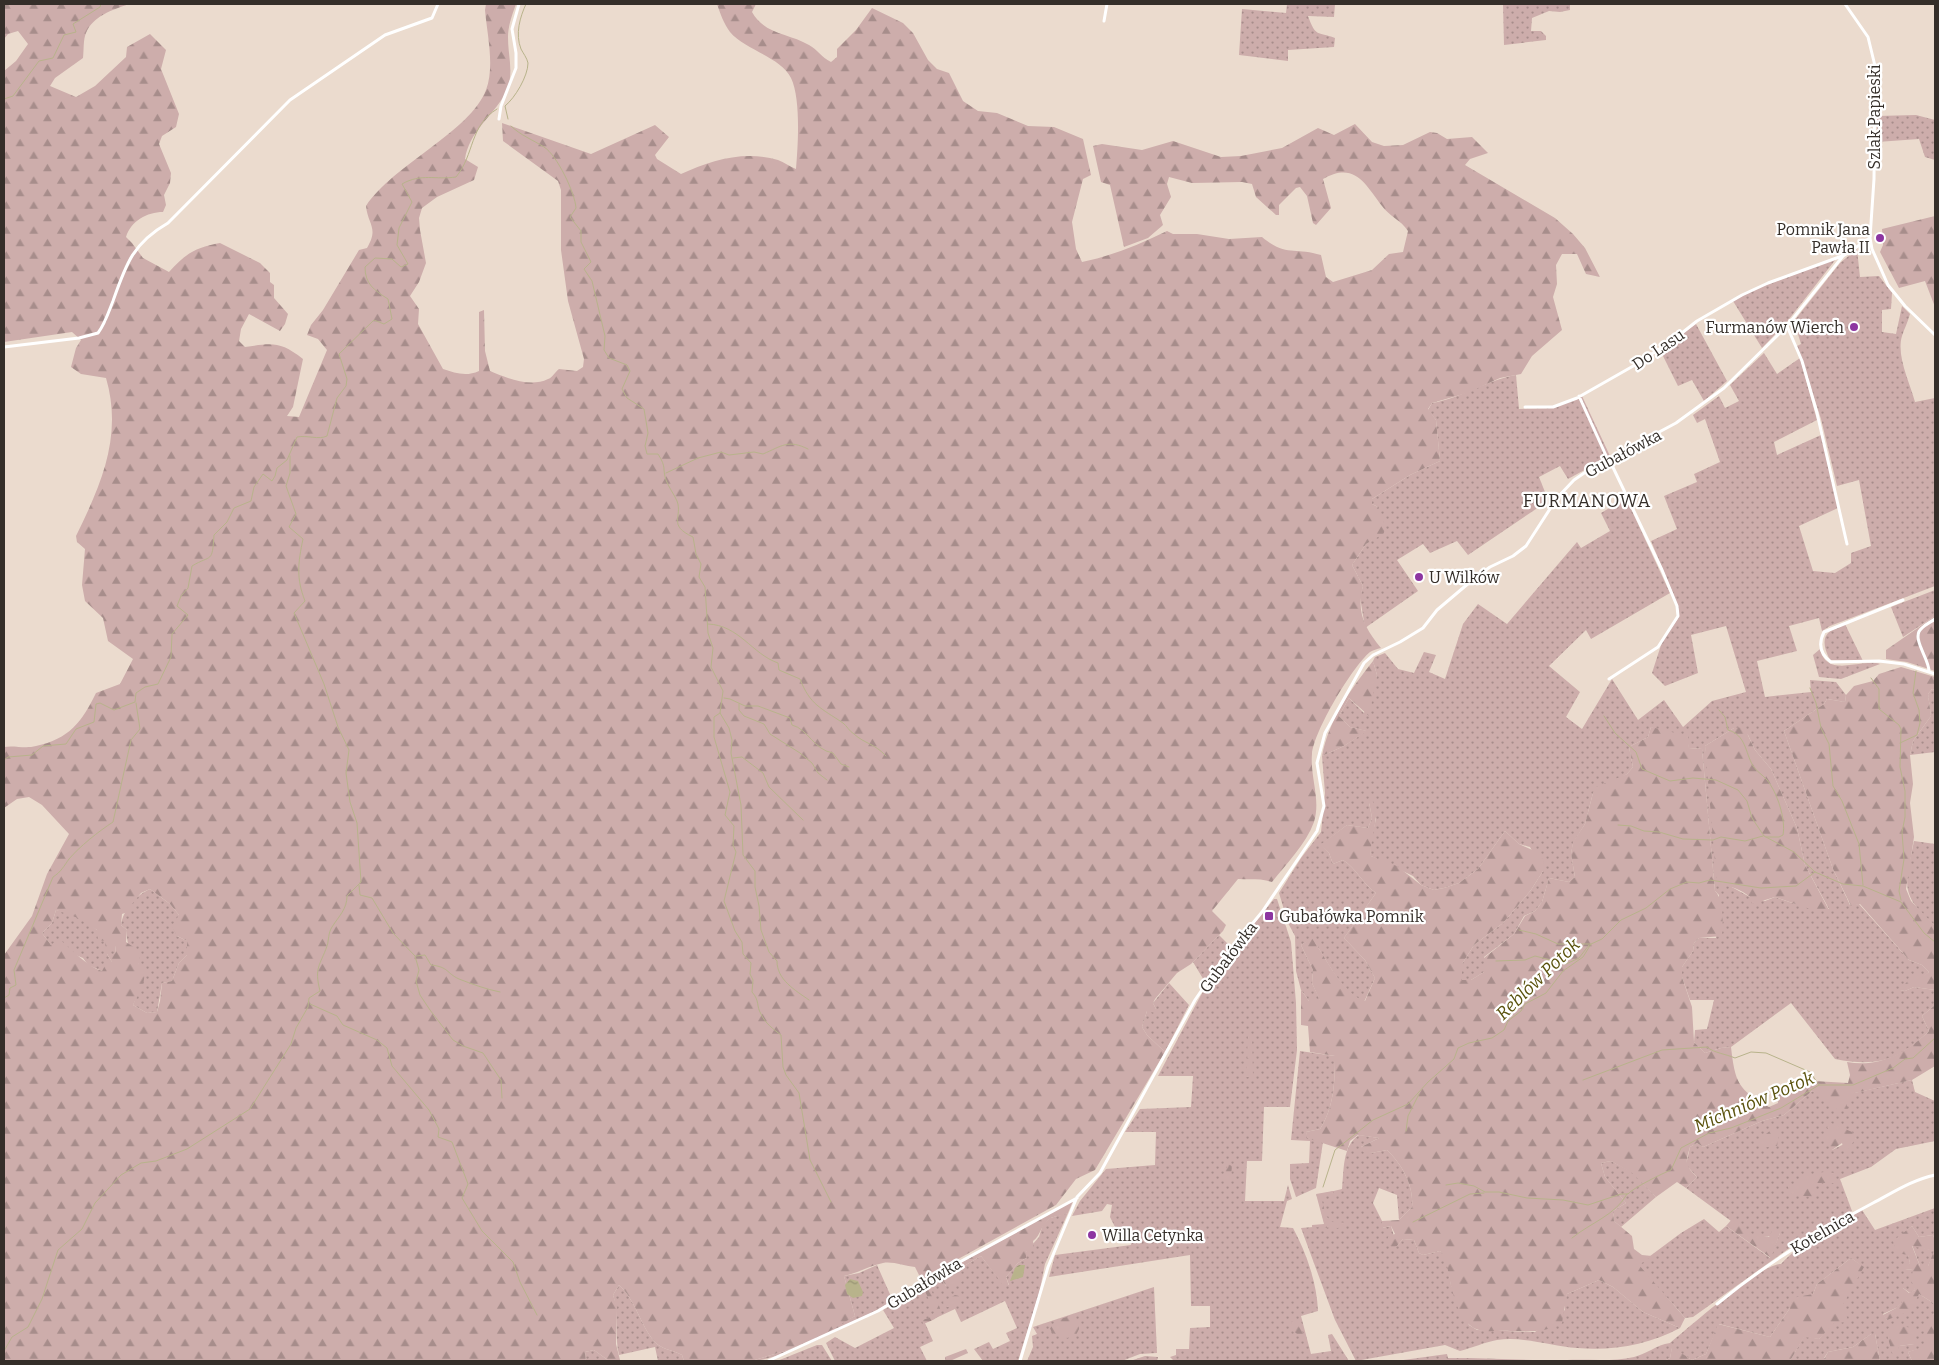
<svg xmlns="http://www.w3.org/2000/svg" width="1939" height="1365" font-family="Bitter,serif">
	<defs>
		<pattern id="grass-dots" width="8" height="8" patternUnits="userSpaceOnUse" patternTransform="scale(1.25)"><rect width="8" height="8" fill="#cdadab"/><path d="M2 2h.1M6 6h.1" fill="none" stroke="#a78d8b" stroke-width="1.8" stroke-linecap="round"/></pattern>
		<pattern id="forest-firs" width="22" height="20" patternUnits="userSpaceOnUse" patternTransform="scale(1.25)"><rect width="22" height="20" fill="#cdadab"/><path d="M5 1l3.5 6h-7zM16 11l3.5 6h-7z" fill="#a78d8b"/></pattern>
		<pattern id="water-ripples" width="26" height="14" patternUnits="userSpaceOnUse" patternTransform="scale(1.25)"><rect width="26" height="14" fill="#b8b38b"/><path d="M2 4q2-2 4 0t4 0M15 11q2-2 4 0t4 0" fill="none" stroke="#969272"/></pattern>
	</defs>
	<rect width="100%" height="100%" fill="#ebdbce"/>
	<path fill="url(#grass-dots)" fill-rule="evenodd" d="M1287,4H1335L1334,17L1308,16C1316,38 1317,31 1335,38L1334,47L1288,50V61L1239,55L1242,9L1286,13Z
		M1503,4H1570V10L1560,12L1549,11L1532,18L1531,31H1541L1546,36V40L1504,45Z
		M1916,115L1935,120V160L1925,157L1919,139L1877,142V116Z
		M1857,249L1860,277L1879,276L1892,293L1891,309L1882,310V332L1896,334L1902,306L1910,314C1908,322 1904,329 1902,336C1896,356 1910,383 1915,402L1935,398V586L1830,626L1822,631L1819,618L1789,626L1797,651L1757,661L1765,697L1811,692L1810,680L1836,682L1846,695L1845,702L1827,699L1824,704L1784,731L1833,869L1850,905L1859,904L1909,960L1922,965L1929,972L1923,977L1915,976L1900,990L1905,991L1914,987L1935,990V1005L1922,1016L1929,1031C1898,1061 1877,1067 1835,1059L1791,1003L1731,1047L1721,1048L1705,1053L1694,1042L1695,1030L1707,1029L1714,1000H1690L1682,977V967L1693,951L1694,943L1699,938H1716L1719,895L1715,891L1702,749L1689,748L1688,744L1651,727L1648,737L1629,747L1633,767L1627,774L1593,793L1585,824L1573,843L1571,854L1575,877L1569,882L1549,878L1542,902L1535,911L1524,916L1514,934L1484,957V972L1471,980H1462V964L1474,945L1503,923L1531,890L1543,871L1530,847L1519,844L1505,831L1478,869L1459,883L1444,888L1434,890L1421,885L1413,876L1371,856L1370,844L1376,819L1369,802L1372,818L1368,828L1347,825L1321,845L1329,853L1333,864L1343,860C1356,868 1363,884 1376,893L1344,938L1365,960L1375,978L1364,1002C1340,992 1327,958 1312,939L1301,945L1313,970L1312,983L1321,1002L1309,1001L1301,990L1296,971L1295,936L1288,923L1279,893L1301,858L1321,832L1325,793L1322,756L1344,746L1366,731L1350,727L1339,716L1349,698L1364,713L1377,675L1373,661L1375,657L1385,653L1398,669L1414,673L1424,652L1436,655L1429,672L1445,679L1463,624L1478,604L1507,624L1577,542L1581,548L1610,531L1601,513L1626,498L1670,593L1591,639L1586,630L1549,666L1580,692L1566,717L1582,729L1612,679L1638,720L1664,700L1683,727L1712,701L1746,692L1726,626L1691,635L1698,673L1665,686L1652,673L1662,642L1679,617L1674,596L1651,541L1677,529L1664,496L1697,482L1694,474L1720,462L1705,419L1697,423L1693,415L1719,396L1725,408L1739,401L1730,385L1764,353L1777,374L1800,358L1817,420L1774,442L1777,455L1821,435L1838,508L1799,526L1813,571L1835,573L1851,563V553L1871,546L1859,480L1837,486L1821,419L1797,346L1801,344L1794,321L1840,263ZM1734,728L1748,735L1755,750L1771,769L1797,828L1805,865L1829,909L1792,903L1775,897L1765,901L1750,897L1728,885L1705,746Z
		M1836,259L1786,323L1762,348L1733,301L1755,289Z
		M1696,324L1727,381L1704,401L1692,380L1678,386L1660,350Z
		M1516,375L1519,409L1553,408L1582,396L1610,456L1568,479L1560,466L1539,477L1547,497L1536,509L1468,555L1457,541L1430,553L1423,544L1397,560L1418,591L1365,628L1360,597L1363,586L1352,565L1366,544L1372,540L1378,507L1372,504V499L1410,475L1440,461L1436,420L1428,410L1432,403C1462,398 1487,380 1516,375Z
		M1935,590V616L1903,637L1891,607Z
		M1845,624L1863,661L1830,660C1820,640 1823,631 1845,624Z
		M1820,649C1827,679 1861,658 1880,664L1841,679L1819,677L1813,655Z
		M1932,689L1935,690V752L1910,755L1913,741L1931,716L1928,694Z
		M1914,841L1935,844V926C1899,894 1905,885 1914,841Z
		M150,889L170,904L179,915L177,936L187,941V955L179,963L172,981L162,983L157,1012L147,1013L133,1005C138,995 141,975 138,963C133,948 126,950 127,930L121,925C123,910 136,895 150,889Z
		M1274,899H1277L1291,942L1296,1003L1297,1050L1290,1107H1264L1262,1161H1247L1245,1201H1284L1288,1185L1292,1199L1287,1201L1280,1227L1293,1228C1306,1252 1317,1283 1318,1311L1301,1316L1311,1354L1331,1351L1328,1335L1332,1334L1349,1361H1174L1170,1357L1176,1355V1349H1189L1190,1328L1210,1327V1306H1191L1190,1255L1049,1277L1055,1255L1131,1245L1130,1233L1117,1231L1110,1217L1112,1205L1107,1204L1102,1211L1072,1216L1080,1201L1106,1169L1155,1165L1156,1132H1125L1140,1109L1191,1107L1193,1076H1158L1201,995L1232,950Z
		M56,910C70,913 87,920 98,931C104,938 106,941 116,945L115,954H107L112,962L102,971L88,965L83,958L51,945L42,933L52,923Z
		M1219,935L1230,946L1205,982L1193,962Z
		M1169,983L1189,1005L1165,1052L1147,1035L1142,1027L1147,1011L1156,1009L1153,1003Z
		M1300,1051L1335,1056C1335,1081 1334,1108 1320,1129L1306,1132L1308,1138L1323,1142L1316,1188L1296,1197L1290,1179V1164L1309,1163L1310,1141L1291,1140Z
		M1912,1080L1915,1092L1935,1101V1141L1896,1149L1871,1167L1840,1179L1852,1211L1812,1232L1693,1317L1685,1318C1671,1300 1649,1282 1638,1265L1681,1233L1704,1219L1719,1232L1726,1226L1770,1258L1780,1233C1771,1237 1757,1239 1747,1233C1739,1228 1742,1223 1731,1221L1686,1188L1697,1177L1686,1165L1690,1147L1697,1143L1703,1147L1762,1121L1784,1115L1812,1091L1847,1109L1844,1099L1854,1093ZM1831,1133L1856,1138L1832,1150Z
		M1359,1135L1379,1138L1361,1147L1371,1153L1387,1150C1402,1164 1414,1186 1412,1207L1399,1220L1397,1195L1379,1188L1373,1203L1382,1221V1228L1391,1226L1397,1246L1403,1239L1414,1240L1419,1253L1423,1255L1440,1251L1446,1256L1451,1285L1469,1325L1477,1330L1535,1332L1565,1310V1299L1567,1294L1599,1280L1613,1287L1643,1312L1680,1328C1648,1345 1613,1351 1577,1348C1551,1346 1523,1336 1497,1340C1485,1342 1472,1348 1460,1351L1445,1345L1356,1361L1335,1320L1301,1228L1325,1226L1317,1195L1342,1189C1344,1171 1342,1146 1359,1135Z
		M1611,1161L1632,1172L1656,1197L1621,1227L1614,1221L1613,1211L1626,1203L1605,1177L1601,1163Z
		M1935,1208V1240L1933,1235L1919,1237L1912,1226L1904,1233L1910,1263L1905,1270L1913,1269L1915,1290L1910,1293L1903,1288V1302L1896,1308L1883,1314L1887,1320L1919,1294L1935,1304L1934,1314L1930,1320L1926,1347L1908,1352L1912,1361H1880L1875,1334H1871L1853,1347L1828,1352L1824,1358L1828,1361H1790L1804,1336L1819,1339C1839,1317 1847,1291 1863,1267L1851,1258L1817,1284L1813,1294L1790,1308L1770,1337L1719,1324L1706,1354L1692,1360L1672,1348L1670,1358L1664,1361L1567,1360C1588,1359 1613,1362 1634,1357C1647,1354 1656,1345 1670,1343C1688,1328 1762,1263 1781,1264C1804,1239 1833,1227 1862,1210L1875,1230ZM1914,1328V1344L1899,1346Z
		M1068,1213L1045,1264L1039,1294L1018,1361H983L974,1349L989,1342L993,1349L1010,1341L1006,1333L1017,1328L1005,1301L961,1322L955,1309L925,1323L933,1341L920,1347L927,1361H835L826,1343L835,1337L855,1348L894,1328L883,1310L892,1305L911,1299L909,1294L940,1277L946,1286L954,1276V1272L981,1256L1003,1284L1009,1285L1006,1277L1018,1263L1026,1258V1252L1039,1237L1043,1224L1050,1218Z
		M1912,1245L1935,1251L1928,1266H1920Z
		M877,1265L893,1301C864,1318 782,1361 751,1361L788,1350L855,1316L844,1276L859,1273Z
		M619,1285C635,1299 641,1326 654,1341C660,1349 673,1350 682,1355L684,1361H658L655,1347L619,1355C614,1334 620,1316 613,1295Z
		M1154,1287L1157,1353L1140,1354L1122,1361H1027L1033,1347L1032,1336L1037,1334L1033,1327Z
		M817,1345H822L832,1361H777Z
		M594,1350L609,1361H618H586L585,1352Z
		M1447,1354L1448,1358H1470V1361H1396Z
		M1145,1356L1158,1357L1157,1361H1130Z"/>
	<path fill="url(#forest-firs)" fill-rule="evenodd" d="M4,4H129C112,10 93,16 86,33C83,40 84,50 83,58L55,78L50,86L76,97L95,86L126,57L127,47L150,34L166,50L161,69L179,114L176,127L162,136L159,144L171,173L170,183L164,195L166,205L163,212C147,212 131,221 126,237L132,243L143,258L169,272C185,254 196,247 220,243L260,263L270,273V282L274,285V298L288,314L285,324L280,331L249,314L241,329L239,341L245,347C272,343 280,341 303,359L293,407L287,416L299,417L327,350L318,339L307,335L311,325L323,310L359,250L367,248C379,228 368,225 366,206C394,164 470,132 486,90C495,66 487,34 485,10L486,4H516C512,15 508,26 508,37C508,58 515,75 505,94C492,117 469,132 465,159L478,167L474,180L437,197L422,208L419,218L420,230L426,263L419,282L410,296L419,309L418,324L443,369C455,373 466,377 479,371V312L484,310L485,351L490,371C507,378 530,388 548,379C552,378 555,372 559,369L577,371L583,367L584,359L568,301L561,250V190L558,181L503,141L502,123L591,154L655,125L669,137L655,155L657,159L681,174C711,160 745,150 778,160C784,162 790,167 796,169C798,145 801,99 791,78C781,57 745,50 730,32C724,24 720,13 717,4H756L752,12C765,35 789,33 809,45C818,50 821,57 831,62L837,57V49L856,30L872,8L903,23L913,33L928,60L937,69L949,73L963,101L978,111L997,113L1028,126L1054,127L1083,139L1091,175L1083,179L1072,222L1076,249L1082,262C1112,256 1140,244 1167,231L1173,234H1197L1229,239L1262,237C1286,257 1295,247 1321,255L1326,277L1333,282L1372,270L1389,254L1403,252L1408,231C1401,220 1389,216 1382,206C1365,184 1355,161 1323,179L1331,208L1316,225L1313,223L1307,196L1300,187L1296,188L1279,205V215H1276L1256,197L1252,184L1242,182L1192,183L1169,177L1167,184L1171,197L1160,215L1163,225L1148,238L1124,247L1110,185L1101,182L1093,146L1102,144L1142,150L1173,141L1221,157L1241,156L1282,148L1318,128L1334,135L1355,124L1372,142L1384,146L1403,145L1430,132L1437,133L1447,139L1472,137L1488,153L1470,159L1465,165L1555,218L1573,234L1585,248L1600,277L1586,274L1577,254H1562L1556,265L1557,284L1553,297L1562,330L1532,356L1521,374L1500,378L1467,393L1432,403L1428,409L1436,420L1440,461L1410,475L1372,499V504L1378,507L1386,528L1383,534L1366,544L1352,565L1363,586C1356,613 1365,628 1381,648C1377,649 1373,650 1370,652C1352,667 1314,731 1312,754C1310,778 1321,799 1314,822C1306,844 1286,864 1272,882C1260,878 1250,880 1238,879L1212,911L1226,925L1223,931L1191,964L1177,973L1155,999L1153,1003L1156,1009L1155,1013L1147,1011L1142,1027L1147,1035L1165,1052L1095,1170L1076,1179L1056,1205L931,1274L922,1281L915,1267C905,1266 892,1261 883,1263C869,1266 858,1273 844,1276L855,1316L826,1333L788,1350L751,1361H684L682,1355C673,1350 660,1349 654,1341C641,1326 635,1299 619,1285L613,1295L617,1307L616,1344L620,1360L609,1361L594,1350L585,1352L586,1361H4V955L32,916L47,874L69,834L42,805L29,797L17,799L4,808V747C14,745 25,749 36,746C69,739 82,722 96,693L120,684L133,659L108,641L103,618L85,601L82,585L85,549L77,542L76,536C101,485 123,436 106,378L81,374L71,367L76,348L81,340L72,332L4,342V71L16,61L28,44L18,31L8,34L4,39ZM150,889L170,904L179,915L172,926L177,936L187,941V955L179,963L172,981L162,983L160,1001L157,1012L147,1013L133,1005L143,985L145,973L138,963L141,952L126,942L127,930L121,925L122,914L133,910L132,904L141,893ZM56,910L78,918L97,930L98,940L105,941L106,950L116,946L115,954H107L112,962H107L102,971C86,966 73,950 59,939L51,945L42,933L52,923Z
		M1935,216V307L1925,281L1899,288L1880,252L1883,245L1882,229Z
		M1935,616V671L1907,662L1886,659V650Z
		M1373,661L1377,675L1369,716L1349,698L1339,716L1350,727L1367,731L1344,746L1322,756C1329,720 1350,690 1373,661Z
		M1901,667L1935,677V690L1932,689L1928,694L1931,716L1913,741L1910,755L1913,784L1910,803L1914,837L1906,889L1911,901L1935,926V990L1914,987L1905,991L1899,990L1908,981L1910,973L1915,976H1923L1929,972L1922,965L1909,960L1860,904L1851,906L1833,869L1784,731L1824,704L1827,699L1845,702L1846,695L1854,686L1873,681L1879,674Z
		M1651,727L1688,736L1689,748L1702,749L1715,891C1724,900 1723,923 1722,936L1699,938L1694,943L1693,951L1682,967V977L1692,1007L1694,1042L1705,1053L1721,1048L1731,1047C1735,1082 1738,1090 1769,1107L1778,1103L1777,1090L1814,1081L1848,1083L1850,1075L1847,1062C1879,1068 1906,1053 1929,1031L1922,1016L1935,1005V1066L1912,1080L1855,1093V1099H1845L1848,1109H1837L1812,1091L1784,1115L1762,1121L1703,1147L1697,1143L1690,1147C1685,1164 1685,1165 1697,1177L1686,1188L1677,1182L1656,1197L1632,1173L1611,1161L1601,1163L1605,1177L1626,1203L1613,1211L1614,1221L1632,1236L1634,1249L1642,1255L1652,1256L1639,1265L1685,1318L1680,1328L1643,1312L1613,1287L1599,1280L1567,1294L1562,1323C1546,1333 1529,1331 1510,1331C1500,1330 1485,1333 1476,1329C1459,1322 1452,1292 1449,1276C1447,1266 1447,1258 1440,1251L1423,1255L1419,1253L1414,1240L1403,1239L1397,1246L1392,1248L1386,1241L1389,1236L1395,1234L1391,1226L1382,1228V1221L1399,1220L1412,1207C1414,1186 1402,1164 1387,1150L1371,1153L1363,1152L1361,1147L1379,1138L1358,1135L1350,1141L1347,1151L1307,1138L1306,1132L1320,1129C1334,1108 1335,1081 1335,1056L1310,1052L1308,1026L1301,1025V990L1309,1001H1320L1312,983L1313,970L1301,945L1312,938C1325,956 1343,995 1365,1001L1375,978L1365,960L1344,938L1376,893C1363,884 1356,868 1343,860L1333,864L1329,853L1320,845L1347,825L1368,828L1372,818L1369,802L1372,800C1382,815 1369,838 1371,856L1397,866L1421,885L1434,890L1444,888L1459,883L1478,869L1505,831L1519,844L1539,853L1544,862L1543,871L1531,890L1503,923L1474,945L1462,964V980H1471L1484,972V958L1514,934L1525,916L1535,911L1542,902L1549,878L1569,882L1575,877L1571,854L1573,842L1585,824L1593,793L1596,787L1627,774L1633,767L1629,747L1648,737Z
		M1744,727L1755,750L1771,769L1797,828L1805,865L1829,910L1807,908L1775,897L1752,904L1750,897C1739,889 1731,885 1717,886L1705,746L1734,728Z
		M1248,1034H1252L1253,1077H1246Z
		M1831,1123L1852,1132L1856,1138L1845,1154L1842,1143L1832,1150L1825,1137L1831,1133L1827,1127Z
		M1771,1130H1780L1777,1146L1760,1148L1761,1138Z
		M1228,1164L1232,1166L1230,1184L1226,1183L1225,1172Z
		M1824,1172L1836,1173V1183H1816L1814,1197L1792,1195L1787,1185L1799,1184L1800,1176Z
		M1333,1191L1334,1194L1321,1197L1326,1216L1332,1222L1353,1223L1338,1228L1312,1227V1225L1324,1224L1316,1194Z
		M1073,1201L1068,1213C1061,1217 1053,1215 1048,1220C1040,1227 1041,1235 1033,1241L1034,1248L1026,1252V1258L1018,1263L1006,1277L1009,1286L1003,1285L981,1256L954,1272V1275L962,1274L965,1279L956,1286H946L940,1277L953,1267Z
		M1733,1218L1748,1233L1769,1237L1773,1229L1780,1233L1771,1258L1726,1226Z
		M1912,1226L1919,1237L1933,1235L1935,1240V1304L1919,1294L1910,1311L1887,1320L1883,1315L1896,1308L1902,1302L1900,1293L1903,1288L1909,1293L1915,1290L1911,1280L1913,1269L1905,1270V1267L1910,1263L1908,1255L1897,1253L1893,1241ZM1912,1246L1934,1251L1928,1266H1920Z
		M1851,1258L1864,1267L1842,1306L1849,1322L1834,1323L1819,1339L1804,1337L1790,1361H1664L1670,1358L1672,1347L1692,1360L1706,1354L1718,1324L1770,1337L1790,1308L1792,1298L1813,1294L1817,1284Z
		M926,1284L929,1285C937,1307 953,1314 923,1324L922,1320L929,1318L935,1312L922,1285Z
		M955,1295L959,1296L960,1302L954,1307H947L943,1302Z
		M1935,1307V1361H1912L1908,1352L1926,1346V1322L1934,1314Z
		M1070,1316L1078,1322L1079,1329L1076,1335L1067,1338L1052,1333L1050,1328L1057,1320Z
		M1295,1320L1303,1333L1300,1336L1293,1331L1291,1322Z
		M1892,1325L1914,1328V1344L1899,1346L1898,1355L1893,1356L1886,1331Z
		M1871,1334H1875L1880,1361H1828L1824,1359L1828,1352L1853,1347Z
		M966,1349L968,1353L950,1361L945,1360V1357Z
		M1470,1358L1569,1361H1470Z"/>
	<path fill="url(#water-ripples)" d="M1019,1265H1025L1023,1277L1010,1281L1015,1268Z
		M850,1279L858,1281L863,1292L862,1296L853,1298L847,1294L845,1285Z"/>
	<g fill="none" stroke-linecap="round" stroke-linejoin="round">
		<path stroke="#b8b38b" stroke-width="1" d="M4,99L13,96L39,61L53,58L64,35L76,32L73,24L100,7L101,4
			M508,119L505,106C515,98 528,76 528,63C527,58 523,53 521,49C515,34 520,17 526,4
			M511,126C520,135 533,140 544,147C557,155 575,193 576,208L570,217L581,231V242L591,262L584,269L592,281L605,336L604,350L609,358L627,365L630,371L622,389L627,398L644,409L648,433L645,446L647,454H658C667,468 662,468 666,480C669,488 674,494 677,501C683,517 667,525 693,537L696,554L701,564L699,577L705,587L708,633L713,648L711,667L723,691L720,713L729,728L732,740L731,753L741,805L743,855L755,871V887L759,906L761,930L769,952L777,961C777,980 795,990 809,1000
			M666,473L698,458L721,452L729,455L754,452L763,454C782,446 788,439 808,449
			M708,624C739,625 752,654 778,663L779,670L800,679C810,705 821,708 843,723C847,726 849,731 854,734C865,744 874,743 886,756
			M1871,678L1879,689V709L1899,725L1901,729L1900,767L1905,791V817L1902,832L1904,859L1899,891L1901,900
			M1810,688L1816,703L1821,728L1829,744L1833,786L1842,801L1859,844L1863,885
			M724,698L730,699L745,706H758L790,718L792,725C808,729 814,750 833,753L841,764L849,767
			M739,704V710L744,716L764,724L770,734L800,753L812,763L818,773L827,780
			M1719,710L1725,717L1728,730C1746,735 1745,752 1753,766C1757,772 1762,774 1767,780C1777,792 1786,819 1783,835L1779,837H1766
			M720,713L714,717V737L730,792L725,815L734,826L733,845L736,852L724,901L735,931L742,942L743,954L751,963L750,974L753,980L752,992C760,1001 756,1006 761,1014C765,1023 773,1029 781,1035L783,1067L786,1075L799,1093L810,1160L831,1202
			M1604,716L1615,733L1636,752L1642,769L1670,781L1693,778L1716,780L1738,790L1747,801L1752,818L1764,836L1794,852L1815,872L1843,884L1863,886L1901,902L1924,933L1935,942
			M1900,743L1917,735L1920,723L1919,710L1913,693L1916,671
			M733,758L742,757L763,773L769,787L803,820
			M4,760L8,757L32,755L43,746L66,744L76,729L94,722L96,704L100,703L114,710L135,702L136,693L145,687L158,684L171,657L172,634L188,615L177,606L181,596L188,588L192,566C212,554 212,564 214,535L227,522L234,508L251,501L254,487L263,474L272,481L275,476L277,468L287,460L297,437C307,435 319,440 327,436L337,398L346,386L347,379L339,354L374,320L384,324L392,319L388,299C374,290 365,284 365,267L375,258L392,259L401,267L408,264L397,245L399,228L412,202L402,184C421,173 436,180 456,177C475,154 469,126 497,109
			M1618,825L1631,826L1644,831L1659,832L1683,839L1713,840L1721,837L1745,841L1763,836
			M359,885L360,895L372,898L393,933L415,956L419,970L416,981L420,995L430,1010L453,1040L463,1046L483,1053L501,1080L502,1098
			M1519,930L1536,934L1558,944H1591
			M416,956L425,955L431,965C449,967 446,973 459,979C472,984 485,989 500,992
			M1496,961L1525,960L1535,956L1566,964L1579,958L1589,945
			M4,998L9,995L10,988L16,985L14,970L53,877C61,872 64,866 69,859C79,847 99,831 113,822L131,740L140,729L136,703
			M310,1004L337,1016L343,1025L377,1040L387,1048L392,1066L429,1110L439,1129L438,1137L452,1142L468,1184L462,1198L482,1231L513,1262L520,1282L537,1315
			M1583,1080L1662,1050L1707,1047C1714,1053 1726,1054 1735,1058L1751,1052L1766,1053L1810,1072L1819,1085
			M1406,1131L1408,1116L1419,1094
			M1446,1185L1458,1183L1474,1186L1485,1192H1499L1527,1198L1563,1200L1588,1205L1621,1194H1628C1633,1188 1663,1173 1671,1170L1681,1148L1709,1133L1731,1128L1781,1108L1819,1085H1853L1893,1068L1905,1059L1913,1058L1935,1038
			M1323,1187L1335,1150L1373,1120L1408,1104L1428,1082L1454,1059L1458,1048L1469,1043L1492,1038L1504,1030L1508,1021L1521,1011L1525,1004L1546,993L1563,971L1583,957L1591,944L1602,939L1621,920L1646,908L1670,889L1687,882L1699,883L1710,880L1761,888L1796,886L1815,872
			M1413,1222L1470,1194L1484,1193
			M1572,1238C1590,1223 1616,1215 1627,1194
			M4,1351L12,1337L28,1327L42,1299L58,1250L82,1229L95,1203L121,1175L141,1163L156,1161L187,1149L250,1109L291,1044L296,1028L308,1007L309,998L320,991C314,967 320,966 327,946C329,940 328,933 332,927C339,916 347,909 347,896L361,882L357,823L350,802L346,773L349,750L338,727L324,684L294,613L305,601C296,578 298,563 303,539L289,527L296,514L286,486L290,473V456"/>
		<path stroke="#fff" stroke-width="3" d="M1845,4L1868,37L1875,66L1874,179L1870,238L1872,249L1888,285L1905,306L1935,335
			M1104,21L1107,4
			M499,119L501,106L516,68V53L512,29L519,4
			M1787,326L1802,361L1817,413L1847,544
			M4,347L79,338L98,333C105,324 109,311 113,301C126,264 133,243 168,223L290,100L385,35L432,18L438,4
			M1579,396L1608,460
			M1525,407H1553L1577,398L1635,365L1673,340L1697,321L1742,295L1768,283L1842,256
			M1609,459L1662,570L1677,606L1678,616L1658,647L1609,679
			M1903,600L1824,632C1818,644 1820,654 1831,662L1879,661L1904,664L1935,674
			M1929,671C1929,658 1910,637 1922,628C1926,624 1931,622 1935,619
			M1717,1304C1767,1263 1816,1233 1873,1203C1894,1192 1912,1180 1935,1175
			M768,1361L878,1311L945,1270L1077,1198
			M1020,1361L1048,1267L1077,1197L1100,1173L1195,1000L1223,959L1262,912L1317,831L1324,806L1317,763L1325,733L1364,663L1373,655L1400,642L1423,628L1437,610L1476,577L1490,567L1513,556L1526,546L1557,498L1574,480L1590,469L1676,423L1724,388L1787,326L1843,256L1870,238"/>
	</g>
	<g fill="#8d35a1" stroke="#fff" stroke-width="2">
		<circle cx="1880" cy="238" r="5"/>
		<circle cx="1854" cy="327" r="5"/>
		<circle cx="1419" cy="577" r="5"/>
		<rect x="1264" y="911" width="10" height="10" rx="2.5"/>
		<circle cx="1092" cy="1235" r="5"/>
	</g>
	<g text-anchor="middle" stroke-width="4.5" stroke-linejoin="round" paint-order="stroke">
		<g font-size="16" fill="#342e29" stroke="#fff">
			<text transform="translate(1874 117) rotate(-90)" y="6">Szlak Papieski</text>
			<text transform="translate(1658 349) rotate(-34)" y="6">Do Lasu</text>
			<text transform="translate(1623 453) rotate(-28)" y="6">Gubałówka</text>
			<text transform="translate(1228 957) rotate(-53)" y="6">Gubałówka</text>
			<text transform="translate(1822 1232) rotate(-30)" y="6">Kotelnica</text>
			<text transform="translate(924 1283) rotate(-31)" y="6">Gubałówka</text>
		</g>
		<g font-size="16" fill="#342e29" stroke="#fff" text-anchor="start">
			<text x="1870" y="235" text-anchor="end">Pomnik Jana<tspan x="1870" dy="18">Pawła II</tspan></text>
			<text x="1844" y="333" text-anchor="end">Furmanów Wierch</text>
			<text x="1429" y="583">U Wilków</text>
			<text x="1279" y="922">Gubałówka Pomnik</text>
			<text x="1102" y="1241">Willa Cetynka</text>
		</g>
		<g font-size="18" letter-spacing="1" fill="#342e29" stroke="#fff">
			<text x="1587" y="507">FURMANOWA</text>
		</g>
		<g font-size="18" font-style="italic" fill="#5a520d" stroke="#fff">
			<text transform="translate(1538 979) rotate(-44)" y="6">Reblów Potok</text>
			<text transform="translate(1754 1102) rotate(-23)" y="6">Michniów Potok</text>
		</g>
	</g>
	<rect width="1939" height="1365" fill="none" stroke="#342e29" stroke-width="10"/>
</svg>
